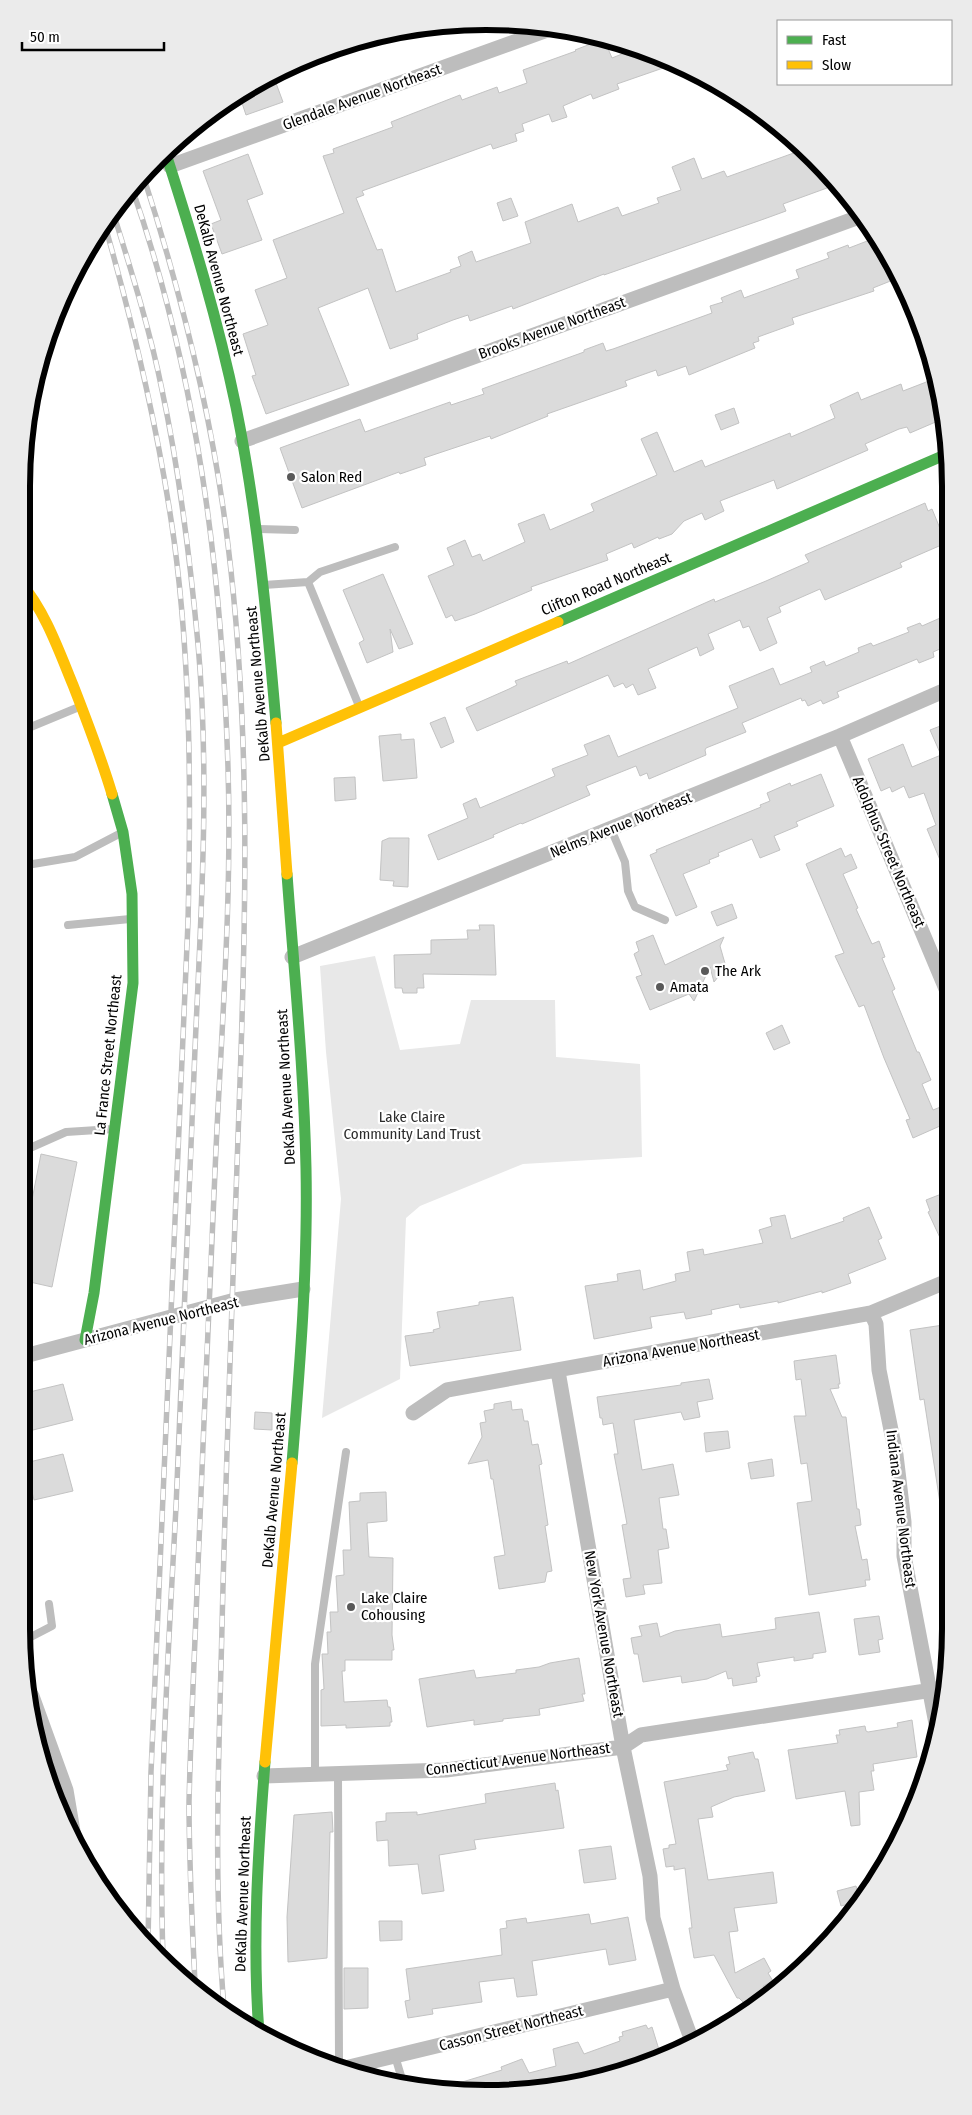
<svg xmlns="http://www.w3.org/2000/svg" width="972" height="2115" font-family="'Fira Sans Condensed',sans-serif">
	<rect width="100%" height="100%" fill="#fff"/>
	<path fill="#e8e8e8" d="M375,956L400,1050L460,1044L471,1000H555L556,1057L640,1064L642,1157L523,1164L420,1206L406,1218L400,1379L322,1418L341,1199L326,1052L320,966Z"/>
	<path fill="#dbdbdb" stroke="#c3c3c3" d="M601,40L603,46L606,44L612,58L637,48L662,56L666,67L617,84L619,89L593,99L591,94L563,106L567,117L552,122L549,114L522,124L524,131L515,134L517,141L493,149L491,144L362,191L364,195L356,198L377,250L382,249L396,292L451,272L450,270L461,266L458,257L472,251L476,262L531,243L525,222L572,204L578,222L618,207L622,216L659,203L657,198L681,190L672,167L694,158L702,179L724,171L727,177L802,150L820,168L827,188L783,204L786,211L764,219L604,275V274L513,309L512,306L470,321L468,315L453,320L417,334L418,339L390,349L368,288L318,308L349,385L266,414L252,376L256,375L243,334L268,325L255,290L287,278L273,240L344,213L323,156L334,153L333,149L393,127L391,122L460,95L462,100L497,87L499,93L527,83L523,70L576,51L575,50Z
		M273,75L283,102L246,115L239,94Z
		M248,154L263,194L247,200L262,240L222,254L211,224L221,220L203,171Z
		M511,198L518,216L503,221L497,203Z
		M875,238L898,278L873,288L874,291L792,318L794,324L758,337L759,341L753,343L755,348L689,375L686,366L658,376L656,370L625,381L627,386L547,414L548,416L491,439L490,436L424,458L426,465L400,474L399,472L302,508L280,448L360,419L365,432L450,402L451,405L484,394L482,389L584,352V350L603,343L606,351L613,349L712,313L710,306L723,302L721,298L741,290L744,298L793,280L799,278L796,270L829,258L827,253L848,245L849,248Z
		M934,379L945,418L910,433L907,427L899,429L865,444L868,450L777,489L774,480L720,501L724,511L705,520L702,513L684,521L672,534L659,539L658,537L634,548L632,543L606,554L608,560L531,587L532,590L475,614L455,621L452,615L446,618L428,576L454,565L447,548L465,540L472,557L480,554L483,561L525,542L518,524L544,514L550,530L594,511L591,504L657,475L641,439L657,432L674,472L702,460L705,467L790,433L791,437L835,418L830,405L858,392L861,400L901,384L903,391Z
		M734,408L739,423L721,430L715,415Z
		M925,503L928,511L932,509L946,543L900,563L902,567L825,600L820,589L779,607L781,612L767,618L777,643L760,651L749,626L743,628L740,620L708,634L714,649L700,656L697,647L648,669L656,688L638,695L633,684L626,688L623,683L614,687L608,675L477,731L466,708L509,689L517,685L515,681L567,661L568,664L714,599L715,602L766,581L809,562L805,555Z
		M383,574L413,644L399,649L390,629L393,652L367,663L359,643L364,640L343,590Z
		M947,615V646L933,652L934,657L919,663L917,659L837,692L839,697L823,704L821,700L808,706L805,700L802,701L801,698L742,723L746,732L706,748L705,750L706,755L649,779L647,773L640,776L636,766L586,786L590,795L522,824L521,823L493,835L494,837L438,860L428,835L468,818L463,804L476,798L480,808L555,776L552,769L588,755L584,745L609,735L618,757L738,708L729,686L773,668L780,685L812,672L810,667L824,661L826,666L859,652L858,648L871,643L873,646L909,632L907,628L920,623L922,626Z
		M445,717L454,742L441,748L430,723Z
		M948,723V879L927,829L936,825L924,793L909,798L904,786L892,792L890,787L881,791L868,759L903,744L912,767L941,755L930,730Z
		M401,734V740L414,739L417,778L383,781L379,736Z
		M821,774L834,806L796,822L798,826L774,836L780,850L760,858L752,839L718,853L719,856L709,860L710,863L683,874L697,907L676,916L650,855L657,852L656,850L761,807L760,805L770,801L767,793L790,783L791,786Z
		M355,777L356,799L335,801L334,778Z
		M389,838H409L408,887L393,886L394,881L380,880L382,841Z
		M841,848L845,857L851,854L857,868L843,874L858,908L856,909L872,944L879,941L885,957L882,958L895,989L892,991L917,1052H919L931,1080L922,1084L933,1110L943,1106L949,1120V1122L913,1138L906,1120L910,1119L884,1058L864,1005L859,1007L835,956L844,953L806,864Z
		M732,904L737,918L717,926L711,912Z
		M479,925H494L496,975L423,974L424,988H417V993H403L402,988H395L394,955L431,954V940L468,939L467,930H480Z
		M653,935L665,965L724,937L720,946L726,967L714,982L710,967L694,1001L689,994L650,1010L636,977L642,975L634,954L639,951L636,942Z
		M782,1025L790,1043L774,1050L766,1033Z
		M41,1154L77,1162L52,1287L21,1280V1256Z
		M949,1191L950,1257H949L928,1212L930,1211L926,1200Z
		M869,1207L882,1238L878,1240L886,1259L848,1274L851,1283L822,1293V1291L778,1303V1301L740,1308L739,1304L711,1310L712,1314L686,1319L684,1312L650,1317L652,1328L594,1339L585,1286L618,1281L617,1274L640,1270L643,1290L676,1281L675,1274L690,1271L687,1252L703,1249L704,1255L763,1243L759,1230L772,1226L770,1218L785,1215L791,1239L844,1221L843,1218Z
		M513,1297L521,1350L410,1366L405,1336L434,1332L433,1330L440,1328L437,1312L479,1305V1302Z
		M950,1324V1516H942L924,1399L920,1400L910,1330Z
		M836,1355L840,1384H838L839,1388L830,1389L842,1417H846L857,1509H859L861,1525L855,1526L862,1560L867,1559L870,1580H865L866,1586L809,1595L797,1503L812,1501L807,1463L801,1464L794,1416H806L801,1379L796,1380L794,1361Z
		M709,1379L713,1399L697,1402L700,1417L684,1420L681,1412L634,1420L642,1470L673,1464L679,1495L659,1498L663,1529H666L669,1548L658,1550L662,1583L643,1585L645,1594L626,1597L623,1579L631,1578L622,1525L627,1524L614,1454H618L613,1423L603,1425L602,1418H600L597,1397L681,1385V1383Z
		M63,1384L73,1420L21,1433V1394Z
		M511,1401L512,1410L522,1409L524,1421H528L532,1445L538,1444L542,1464L539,1465L548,1525L545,1526L552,1571L547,1572L545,1582L499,1589L494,1557L505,1555L493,1479H491L488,1460L468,1464L482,1437L480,1423L486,1422L484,1411L494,1409V1404Z
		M255,1412L272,1413V1430L254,1429Z
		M728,1431L730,1448L706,1452L704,1433Z
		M63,1454L73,1491L34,1500L25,1463Z
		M772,1459L774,1476L751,1479L748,1463Z
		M386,1492L387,1521L367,1523L369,1557L393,1558L392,1635L394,1650H392V1660H345V1671H342L344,1702L387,1700L388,1707H390L392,1722H390V1726L346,1728V1725L321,1726V1690L324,1689L322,1654H328L327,1632H331L330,1612H338L336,1576L344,1575L343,1550H351L349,1502L360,1501V1493Z
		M819,1612L826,1652L813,1654V1658L794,1661V1657L757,1663L760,1676L756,1677L757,1682L733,1686L732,1678L728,1679L726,1671L707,1679L682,1683L681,1676L643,1682L638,1654H634L631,1638L642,1636L639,1626L657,1623L660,1637L675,1631L720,1624L722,1637L776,1629L775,1618Z
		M879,1616L883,1639L878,1640L880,1652L859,1655L854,1619Z
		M579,1658L585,1694H582L584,1701L539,1709L540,1715L503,1719V1721L474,1725V1720L427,1727L419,1679L474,1670L476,1678L516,1673V1670L539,1667L550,1663Z
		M912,1720L917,1757L873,1764L874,1771H871L874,1790L859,1792L860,1825L851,1826L845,1791L796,1799L788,1750L838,1743L836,1735H840L839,1730L865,1726L866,1731L868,1732L898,1727L897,1723Z
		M753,1752L755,1759H758L765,1791L734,1797L711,1807L713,1817L698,1819L708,1880L773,1872L777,1903L734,1908L738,1931L729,1932L735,1973L764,1958L771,1971L768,1973L773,1981L763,1986L766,1993L746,2005L739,1998H737L714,1955L694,1958L689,1928H692L685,1868L674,1870V1866L666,1867L663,1849L669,1848V1845L676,1844L664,1782L728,1770L726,1765L730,1764L728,1757Z
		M555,1783L556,1791L558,1790L564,1828L474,1840L476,1849L439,1855L444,1891L422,1894L418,1864L389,1866L388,1840L377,1841L376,1822L386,1821V1813L417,1812V1815L486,1803L485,1794Z
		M332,1812L333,1832H330L327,1958L288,1962L287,1917L294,1815Z
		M611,1846L616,1879L584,1883L579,1850Z
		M856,1886L859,1897L856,1902L841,1906L837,1891Z
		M589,1914L591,1924L628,1917L636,1960L609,1965L606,1949L532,1961L537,1995L517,1997L514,1978L479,1982L482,2002L432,2009L433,2014L408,2018L405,2001L410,2000L406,1969L502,1955L500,1929L507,1928L506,1921L526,1918L527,1923Z
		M379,1921H402V1940L380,1941Z
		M344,1968H368V2008L344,2009Z
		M646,2025L648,2029L652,2027L660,2053L576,2085L486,2094L439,2089L502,2070L501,2067L522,2059L529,2073L556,2066L553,2049L578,2042L584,2054L620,2041L619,2037L623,2036L622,2032Z"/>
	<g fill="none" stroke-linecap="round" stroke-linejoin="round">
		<path stroke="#bdbdbd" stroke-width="8" d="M259,529L295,530
			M308,582L320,572L395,547
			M264,585L308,582L359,706
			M21,731L79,707
			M611,829L625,862L628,891L635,907L665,920
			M21,866L75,857L121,833
			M68,925L130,919
			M21,1152L66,1132L113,1129
			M23,1641L52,1626L49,1604
			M315,1773V1664L346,1452
			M338,1773L339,2064
			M395,2056L404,2086"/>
		<path stroke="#bdbdbd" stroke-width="15" d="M170,166L553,28
			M242,441L862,216
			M840,736L949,996
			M292,957L840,736L948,689
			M871,1313L876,1324L879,1370L896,1455L904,1522V1556L938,1734
			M21,1357L235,1300L303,1289
			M558,1371L623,1747L650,1876L653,1918L673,1989L692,2041
			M413,1413L447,1390L871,1313L950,1280
			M32,1696L66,1790L75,1843
			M264,1776L446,1770L623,1747L641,1735L945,1688
			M349,2067L673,1989"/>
		<path stroke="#4caf50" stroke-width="11" d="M165,151C192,235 218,320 236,407C257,511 267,617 276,723
			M558,622L947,454
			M287,874C294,972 304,1070 306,1168C308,1266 300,1365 292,1463
			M85,1340L94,1293L133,983L132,894L123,832L112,794
			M259,2033C252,1942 258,1852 265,1762"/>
		<path stroke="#ffc107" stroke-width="11" d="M21,583C45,611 59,651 73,685C87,721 101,757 112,794
			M276,723L287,874
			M278,743L558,622
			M265,1762L292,1463"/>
		<g stroke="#bdbdbd" stroke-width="5.5">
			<path id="rail" d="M143,175C182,296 213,419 228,545C251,732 246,921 239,1109C233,1282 226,1455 222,1627C219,1754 213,1881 224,2007
				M132,188C197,375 222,571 228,768C232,895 222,1022 216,1149C209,1288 204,1427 198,1566C195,1644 191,1723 189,1802C189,1862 192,1922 195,1983
				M113,212C131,270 150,330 162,390C180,474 190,559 198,644C210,778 201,914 195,1049C189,1202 183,1355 176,1507C168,1657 158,1807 163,1957
				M104,222C134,327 159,432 174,540C191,667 191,794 188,922L151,1772L148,1945"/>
		</g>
		<use href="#rail" stroke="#fff" stroke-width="4" stroke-dasharray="11" stroke-linecap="butt"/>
	</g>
	<g fill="#595959" stroke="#fff" stroke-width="2">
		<circle cx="291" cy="477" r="5"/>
		<circle cx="705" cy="971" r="5"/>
		<circle cx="660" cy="987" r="5"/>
		<circle cx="351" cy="1607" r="5"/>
	</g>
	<g text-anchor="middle" stroke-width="4.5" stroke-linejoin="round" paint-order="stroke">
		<g font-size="15" fill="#000" stroke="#fff">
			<text transform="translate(362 97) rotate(-20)" y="5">Glendale Avenue Northeast</text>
			<text transform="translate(219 280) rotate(75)" y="5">DeKalb Avenue Northeast</text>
			<text transform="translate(552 328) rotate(-20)" y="5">Brooks Avenue Northeast</text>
			<text transform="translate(606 584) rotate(-23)" y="5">Clifton Road Northeast</text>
			<text transform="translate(258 684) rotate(-95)" y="5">DeKalb Avenue Northeast</text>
			<text transform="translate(621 825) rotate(-22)" y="5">Nelms Avenue Northeast</text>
			<text transform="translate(889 852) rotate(67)" y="5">Adolphus Street Northeast</text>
			<text transform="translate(108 1055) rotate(-84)" y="5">La France Street Northeast</text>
			<text transform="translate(286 1087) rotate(-93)" y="5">DeKalb Avenue Northeast</text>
			<text transform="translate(161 1321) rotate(-14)" y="5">Arizona Avenue Northeast</text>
			<text transform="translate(681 1348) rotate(-10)" y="5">Arizona Avenue Northeast</text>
			<text transform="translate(274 1490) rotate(-85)" y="5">DeKalb Avenue Northeast</text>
			<text transform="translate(901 1509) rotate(83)" y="5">Indiana Avenue Northeast</text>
			<text transform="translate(604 1634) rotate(80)" y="5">New York Avenue Northeast</text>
			<text transform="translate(518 1759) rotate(-7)" y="5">Connecticut Avenue Northeast</text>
			<text transform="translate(243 1894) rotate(-88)" y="5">DeKalb Avenue Northeast</text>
			<text transform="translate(511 2028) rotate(-14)" y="5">Casson Street Northeast</text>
		</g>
		<g font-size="15" fill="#000" stroke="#fff" text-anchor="start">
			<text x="301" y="482">Salon Red</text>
			<text x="715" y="976">The Ark</text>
			<text x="670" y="992">Amata</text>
			<text x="361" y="1603">Lake Claire<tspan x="361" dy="17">Cohousing</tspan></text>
		</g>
		<g font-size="15" fill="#2c2c2c" stroke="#fff">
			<text x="412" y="1122">Lake Claire<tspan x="412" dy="17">Community Land Trust</tspan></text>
		</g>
	</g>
	<path d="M0 0H972V2115H0ZM486 30H486A456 456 0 0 1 942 486V1629A456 456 0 0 1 486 2085H486A456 456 0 0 1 30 1629V486A456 456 0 0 1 486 30Z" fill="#ebebeb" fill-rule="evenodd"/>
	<path fill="none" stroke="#000" stroke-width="6" d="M486 30H486A456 456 0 0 1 942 486V1629A456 456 0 0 1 486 2085H486A456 456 0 0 1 30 1629V486A456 456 0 0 1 486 30Z"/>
	<rect x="777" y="20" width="175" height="65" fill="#ffffff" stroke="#999999"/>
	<rect x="787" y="36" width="25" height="8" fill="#4caf50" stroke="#999999"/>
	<text x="822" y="45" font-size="15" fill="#000000">Fast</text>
	<rect x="787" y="61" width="25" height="8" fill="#ffc107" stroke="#999999"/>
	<text x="822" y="70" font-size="15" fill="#000000">Slow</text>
	<path d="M22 42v8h142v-8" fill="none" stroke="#000000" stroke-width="2.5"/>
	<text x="30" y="42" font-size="15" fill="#000000" stroke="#ffffff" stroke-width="4" paint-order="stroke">50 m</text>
</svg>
